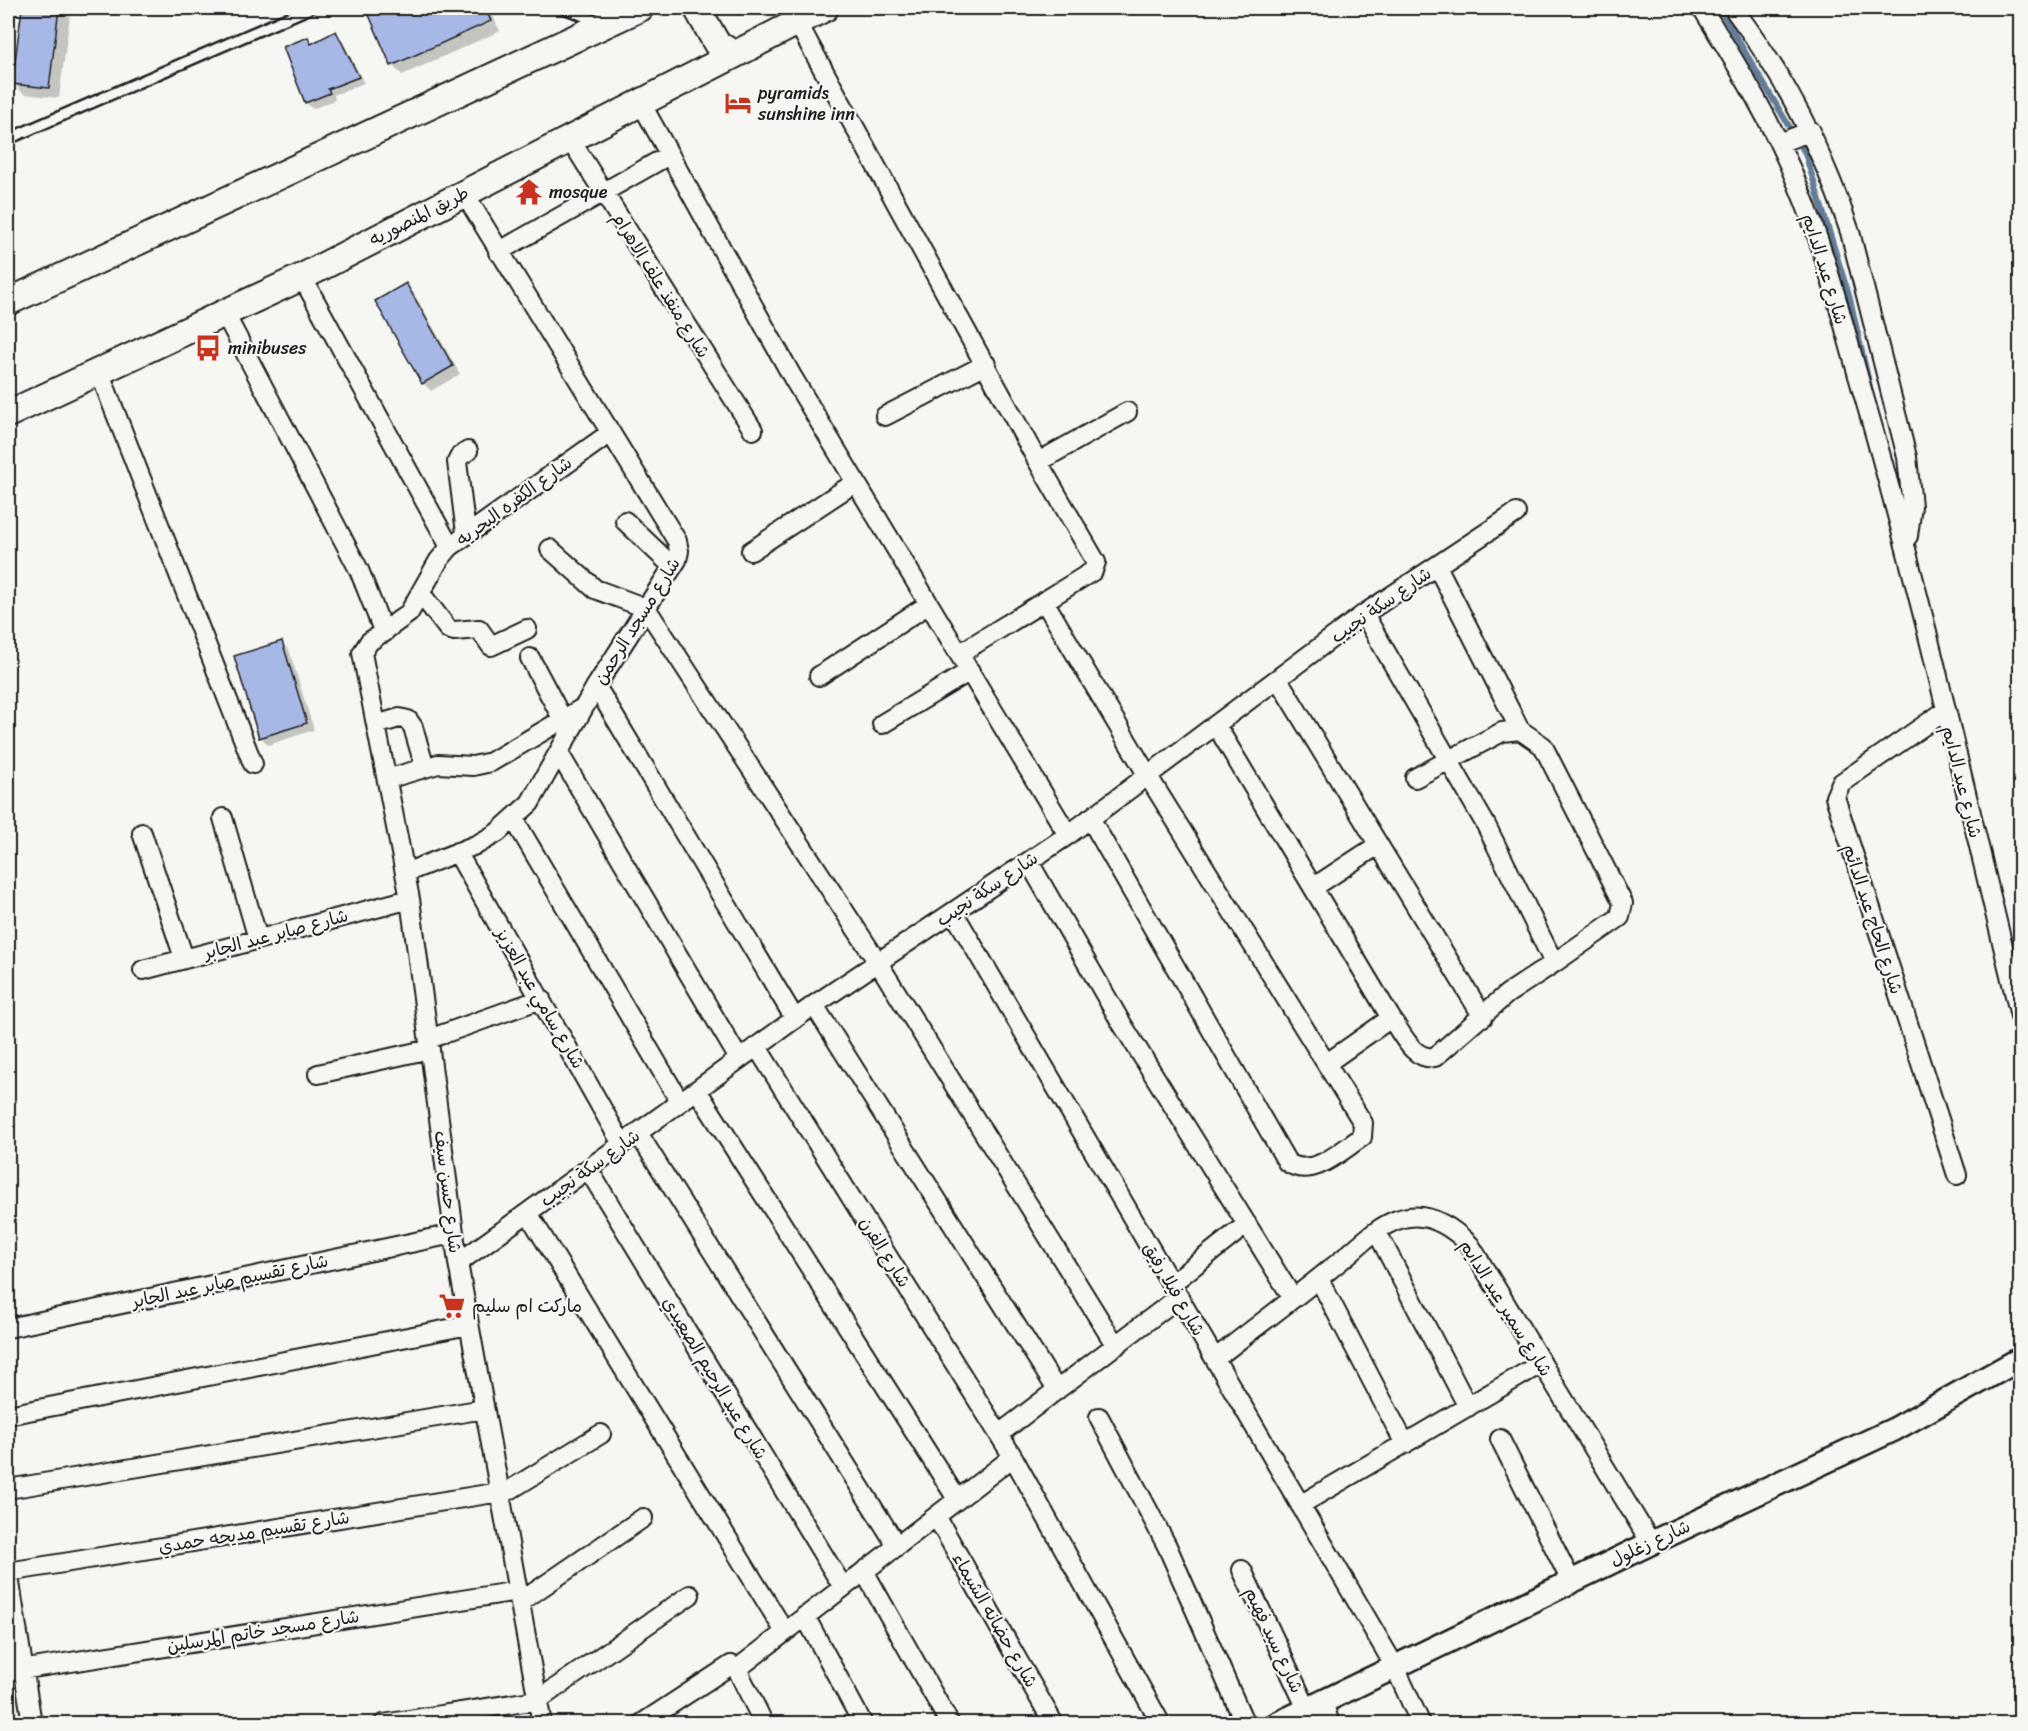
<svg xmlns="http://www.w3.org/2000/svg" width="2028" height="1731" font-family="Sriracha,'Playpen Sans Arabic',sans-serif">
	<rect width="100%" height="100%" fill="#f6f6f2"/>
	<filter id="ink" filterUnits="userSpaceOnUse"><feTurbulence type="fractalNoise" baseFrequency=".0167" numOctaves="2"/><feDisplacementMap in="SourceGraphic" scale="12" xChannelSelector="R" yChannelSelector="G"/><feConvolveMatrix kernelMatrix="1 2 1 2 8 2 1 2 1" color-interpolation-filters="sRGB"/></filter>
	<g filter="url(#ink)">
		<path fill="#0003" d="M23,8H71L59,98L24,94L13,83Z
			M376,8H489L500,31L402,75L392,65L369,11Z
			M336,33L342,40L364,83L334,95L335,100L312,109L306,102L308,39L313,44Z
			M406,285L413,292L460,374L431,391L423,383Z
			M281,643L289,650L314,730L268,745L261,737Z"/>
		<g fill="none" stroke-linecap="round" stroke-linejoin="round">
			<path stroke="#627d98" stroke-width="6" d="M1719,8L1805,153L1850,299L1870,387"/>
		</g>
		<path fill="#a7b8e7" stroke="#1c1c1c" stroke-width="1.5" d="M22,8H59L49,88L12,84Z
			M366,8H485L491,21L391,66Z
			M336,31L359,77L328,89L330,93L305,103L283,47L308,37L311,44Z
			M406,283L453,366L422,384L375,301Z
			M282,641L307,723L259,738L234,656Z"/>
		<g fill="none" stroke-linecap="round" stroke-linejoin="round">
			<g stroke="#1c1c1c" stroke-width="14">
				<path id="service" d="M564,8L599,22
					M8,139L310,8"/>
			</g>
			<g stroke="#1c1c1c" stroke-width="22">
				<path id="minor" d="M1702,8C1737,65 1773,123 1798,186C1827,254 1844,329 1865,400C1924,603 1969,810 2020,1016
					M1736,12C1787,80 1823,151 1850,232L1907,457L1912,506L1908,536
					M796,20L1038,462L1096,562L1093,571L959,654
					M641,103L793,378L1068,835
					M570,139L753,430
					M1779,143L1811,131
					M498,252L669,155
					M302,277L450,547
					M224,312L359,570L384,633
					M99,371L253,764
					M885,416L986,364
					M1038,462L1127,412
					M625,521L673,567
					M466,533L457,462L460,456L468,451
					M550,549L595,589L646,608L877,961L1116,1346
					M751,551L856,482
					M1437,566L1520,730
					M422,595L448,629L454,631L479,629L491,646L527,629
					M1044,601L1148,776L1363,1123L1362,1137C1340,1151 1312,1180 1287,1162L1090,818
					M530,658L563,720
					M819,676L929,604
					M1278,679L1483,1017
					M596,686L795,1019
					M1945,711L1841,783L1835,797L1957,1175
					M882,724L970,671
					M376,725L399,718L408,720L413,727L425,768
					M1216,725L1391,1018C1402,1033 1413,1061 1435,1057L1507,994L1554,963L1486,825L1364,614
					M560,755L739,1059
					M1415,778L1502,732L1520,730L1543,746L1623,903L1620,917L1554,963
					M387,779L438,764L473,766L491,762L584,707
					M223,818L258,939
					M514,819L680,1102
					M142,833L184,958
					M457,852L622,1144
					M1029,862L1119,1019L1292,1297
					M405,873L478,844L497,833L530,803L596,686L677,560L679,551L677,541L464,193
					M1314,887L1378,845
					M954,913L1394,1665L1421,1724
					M143,970L410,899
					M814,1005L1057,1390
					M429,1039L541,999
					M757,1047L1013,1457L1161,1724
					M1327,1063L1391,1018
					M318,1074L430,1049
					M697,1090L957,1499
					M638,1133L897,1546
					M588,1169L843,1587
					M528,1213L785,1632
					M1377,1232L1468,1407
					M458,1263L814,1005L1068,835L1364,614L1516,513
					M1319,1279L1405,1444
					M1171,1284L1247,1224
					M8,1328L453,1234
					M1215,1359C1254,1328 1295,1298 1334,1266C1353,1252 1374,1228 1397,1220C1425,1209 1451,1226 1470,1245L1651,1543
					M8,1415L469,1325
					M1099,1417L1167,1546L1245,1724
					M999,1434L1179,1297
					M1500,1439L1571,1581
					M8,1489L484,1409
					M500,1496L601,1434
					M1300,1505L1542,1363
					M936,1516L1054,1724
					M8,1570L32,1724
					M1242,1570L1307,1709
					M864,1571L950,1724
					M8,1572L500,1492
					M520,1602L643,1518
					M805,1616L863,1724
					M737,1669L1013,1457
					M8,1672L518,1591
					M1323,1701L1330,1724
					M383,1724L538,1700L690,1595
					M542,1724L458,1263L410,899L362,653L369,642L409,613L439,560L450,547L610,433
					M641,1724L731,1665L737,1669L764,1724"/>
			</g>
			<g stroke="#1c1c1c" stroke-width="27">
				<path id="tertiary" d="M1277,1724L1651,1543L1895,1429L2020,1359"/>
			</g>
			<g stroke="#1c1c1c" stroke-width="30">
				<path id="secondary" d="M697,8L717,44L734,54
					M8,302L640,8
					M8,414L302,277L825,8"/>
			</g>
			<use href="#service" stroke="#f6f6f2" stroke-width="9"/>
			<use href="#minor" stroke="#f6f6f2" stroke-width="18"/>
			<use href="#tertiary" stroke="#f6f6f2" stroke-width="22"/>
			<use href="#secondary" stroke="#f6f6f2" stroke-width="26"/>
		</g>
	</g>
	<defs>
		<g id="hotel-bare" transform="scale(2.07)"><path d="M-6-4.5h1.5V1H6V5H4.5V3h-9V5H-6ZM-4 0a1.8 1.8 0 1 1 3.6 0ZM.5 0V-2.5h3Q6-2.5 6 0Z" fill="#c8321e" stroke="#f6f6f2" stroke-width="2.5" paint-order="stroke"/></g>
		<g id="temple-bare" transform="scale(2.07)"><path d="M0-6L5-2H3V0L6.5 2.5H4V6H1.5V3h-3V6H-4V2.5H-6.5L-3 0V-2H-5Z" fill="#c8321e" stroke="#f6f6f2" stroke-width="2.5" paint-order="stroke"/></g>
		<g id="bus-bare" transform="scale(2.07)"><path d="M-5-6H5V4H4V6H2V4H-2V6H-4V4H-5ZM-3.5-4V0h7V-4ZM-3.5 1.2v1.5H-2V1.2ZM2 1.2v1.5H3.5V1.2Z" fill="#c8321e" stroke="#f6f6f2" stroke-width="2.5" paint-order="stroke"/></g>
		<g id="supermarket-bare" transform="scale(2.07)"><path d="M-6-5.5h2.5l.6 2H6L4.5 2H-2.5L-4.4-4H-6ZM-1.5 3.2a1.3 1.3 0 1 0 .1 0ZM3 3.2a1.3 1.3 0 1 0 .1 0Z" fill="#c8321e" stroke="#f6f6f2" stroke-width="2.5" paint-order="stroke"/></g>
	</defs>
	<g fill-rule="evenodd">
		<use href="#hotel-bare" x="738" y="103"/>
		<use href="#temple-bare" x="529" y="192"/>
		<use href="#bus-bare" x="208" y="348"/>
		<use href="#supermarket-bare" x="452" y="1306"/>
	</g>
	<g text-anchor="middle" stroke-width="4.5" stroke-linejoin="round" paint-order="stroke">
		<g font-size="18" fill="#1c1c1c" stroke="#f6f6f2" text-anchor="start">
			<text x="758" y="99">pyramids<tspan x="758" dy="21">sunshine inn</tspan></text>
			<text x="549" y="198">mosque</text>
			<text x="228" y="354">minibuses</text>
			<text x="472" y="1312">ماركت ام سليم</text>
		</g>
		<g font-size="18" fill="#1c1c1c" stroke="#f6f6f2">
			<text transform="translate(419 216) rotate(-27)" y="6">طريق المنصوريه</text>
			<text transform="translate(1825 269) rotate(73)" y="6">شارع عبد الدايم</text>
			<text transform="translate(661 285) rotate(58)" y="6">شارع منفذ علف الاهرام</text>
			<text transform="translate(514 501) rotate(-36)" y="6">شارع الكفره البحريه</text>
			<text transform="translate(1381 605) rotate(-35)" y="6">شارع سكة نجيب</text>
			<text transform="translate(637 621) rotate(-58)" y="6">شارع مسجد الرحمن</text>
			<text transform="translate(1962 782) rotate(76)" y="6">شارع عبد الدايم</text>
			<text transform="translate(987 889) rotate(-34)" y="6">شارع سكة نجيب</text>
			<text transform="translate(1873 919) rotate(72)" y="6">شارع الحاج عبد الدائم</text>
			<text transform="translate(276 934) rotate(-15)" y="6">شارع صابر عبد الجابر</text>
			<text transform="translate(540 998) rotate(60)" y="6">شارع سامي عبد العزيز</text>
			<text transform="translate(590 1168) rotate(-36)" y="6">شارع سكة نجيب</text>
			<text transform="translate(448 1192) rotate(83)" y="6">شارع حسن سيف</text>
			<text transform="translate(885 1252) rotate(58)" y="6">شارع الفرن</text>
			<text transform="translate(230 1281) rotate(-12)" y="6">شارع تقسيم صابر عبد الجابر</text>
			<text transform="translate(1174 1289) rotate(60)" y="6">شارع فيلا رفيق</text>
			<text transform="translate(1506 1308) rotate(58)" y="6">شارع سمير عبد الدايم</text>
			<text transform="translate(715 1378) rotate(59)" y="6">شارع عبد الرحيم الصعيدي</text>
			<text transform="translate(254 1532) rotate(-9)" y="6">شارع تقسيم مديحه حمدي</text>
			<text transform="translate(1650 1543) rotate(-25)" y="6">شارع زغلول</text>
			<text transform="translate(995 1620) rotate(60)" y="6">شارع حضانه الشيماء</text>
			<text transform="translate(263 1631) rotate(-9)" y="6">شارع مسجد خاتم المرسلين</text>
			<text transform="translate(1274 1640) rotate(65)" y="6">شارع سيد فهيم</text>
		</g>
	</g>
	<rect width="2028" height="1731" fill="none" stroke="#f6f6f2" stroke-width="30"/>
	<rect x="15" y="15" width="1998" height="1701" fill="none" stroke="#1c1c1c" stroke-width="2" filter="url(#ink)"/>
</svg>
